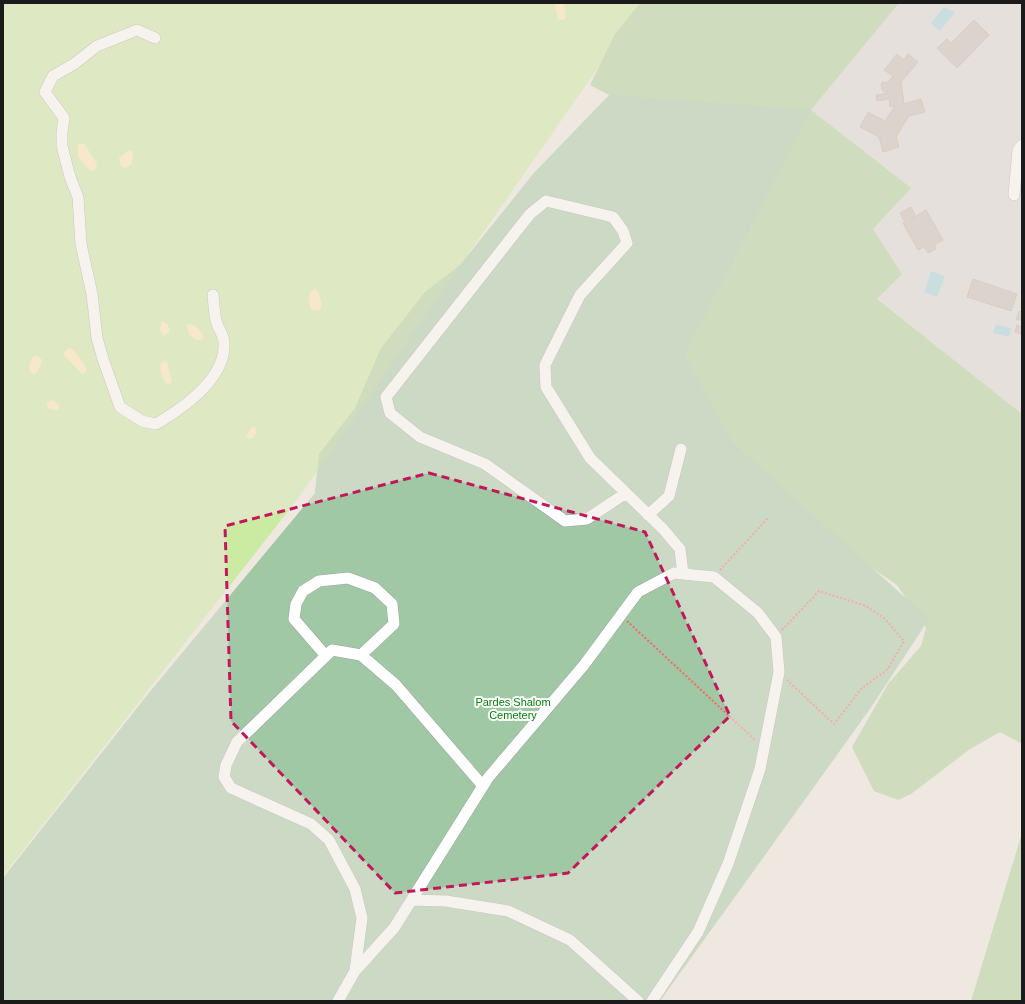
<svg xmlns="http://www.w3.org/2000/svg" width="1025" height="1004" font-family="Arial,sans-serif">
	<rect width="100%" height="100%" fill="#eee8e0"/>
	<path fill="#dad8d8" d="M899,3H1022V414L877,299L901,274L873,229L811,110Z"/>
	<path fill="#cbeba3" d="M3,3H643L300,496L3,876Z"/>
	<path fill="#a8cf93" d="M640,3H899L811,110L911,188L873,229L902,274L877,299L1022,414V744L1000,732L970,749L911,794L898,800L874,791L852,747L888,684L921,646L926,628L897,585L792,513L313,515L319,454L355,408L381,348L425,292L461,264L534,173L609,95L590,85L615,34Z
		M1022,833V1001H971Z"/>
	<path fill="#ffe9ad" d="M555,3H564L566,18L562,20L558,19Z
		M84,143L97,164L96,168L93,171L89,170L78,156V145Z
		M129,150L132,151L133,156L131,165L125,168L120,164L119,158Z
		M315,288C320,293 323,304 320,310L315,311L311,309L309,303L310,293Z
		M162,321L168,325L170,331L164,336L160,330Z
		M188,324C197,325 202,331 204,339L196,340L189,334L187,327Z
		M70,348L75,352L87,369L84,374L81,373L63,354L65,351Z
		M34,356H38L42,360L38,371L35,374L31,373C28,367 29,361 34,356Z
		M164,361L167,362L172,381L169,385C162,381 161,372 160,364Z
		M52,400L59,405L58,410L49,409L47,406V403Z
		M252,427H255L257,432L253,438L250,439L246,436Z"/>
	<path fill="#a0c8a4" d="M610,95L811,110L684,355L732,442L929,619L870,709L660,1001H3V878L148,694L315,493L317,472L461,264L534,173Z"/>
	<path fill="#9ed3de" d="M944,7L955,12L940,31L931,23Z
		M931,271L945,276L937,297L924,292Z
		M996,324L1011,328L1009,337L993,333Z"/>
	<path fill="#c5bab4" stroke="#c0ada2" d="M974,20L989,35L957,68L937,48L947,39L951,43Z
		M897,54L904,60L908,54L918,62L901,82L904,104L921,99L925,112L909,116L896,137L899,147L883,152L879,137L860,127L868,112L885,121L895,106L890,107L889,99L877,101L876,95L888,93L883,91L881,85L882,82L887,83L893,76L884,70Z
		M911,207L915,215L912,217V218L926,210L943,240L934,245L936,249L928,253L924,247L918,250L903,223L905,222L900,213Z
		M973,279L1017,294L1011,311L967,297Z
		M1019,311L1022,312V321L1016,319Z
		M1017,325L1022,327L1021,334L1015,332Z"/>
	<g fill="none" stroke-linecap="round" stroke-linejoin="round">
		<g stroke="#a2a2a2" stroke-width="12">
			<path id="minor" d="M155,38L137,30L97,46L74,64L53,76L45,92L64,118L62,132V146L70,177L78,197L81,244L92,294L97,338L103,359L120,407L142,421L156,424C183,408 226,378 224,343C224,334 217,327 216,320C214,312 214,303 213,295
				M1014,195L1018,150L1022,145
				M626,493L587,519L565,521L485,464L420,437L390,413L386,397L530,214L546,201L613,217L623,231L627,243L580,295L545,365L546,387L590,458L663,529L680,549L683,574
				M648,515L669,496L681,449
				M326,656L294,619L296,604L303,591L319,581L348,578L375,588L392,604L394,624L361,655
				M412,900L446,901L508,911L570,940L638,1001
				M355,971L362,918L355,889L329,840L311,824L231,788L224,777L226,765L237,742L332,650L361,655L396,685L483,786
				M338,1001L355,971L394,928L488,778L584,665L638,592L674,573L714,577L758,613L776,637L779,672L760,769L728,864L698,932L652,1001"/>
		</g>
		<path stroke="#ff6660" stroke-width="2" stroke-dasharray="2 2" stroke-linecap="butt" d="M720,570L768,518
			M627,621L756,741
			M782,630L819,591L866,606L885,619L904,641L888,669L861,689L834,724L787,680"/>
		<use href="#minor" stroke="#fff" stroke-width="11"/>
	</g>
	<path d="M0 0H1025V1004H0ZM429,473L645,532L730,716L568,873L395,893L231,721L225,526Z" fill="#eee8e0" fill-opacity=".55" fill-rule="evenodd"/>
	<path fill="none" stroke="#c2185b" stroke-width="3" stroke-dasharray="8 5" stroke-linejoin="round" d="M429,473L645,532L730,716L568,873L395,893L231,721L225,526Z"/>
	<g text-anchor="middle" stroke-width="4" stroke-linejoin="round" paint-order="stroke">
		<g font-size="11" fill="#067d09" stroke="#fff">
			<text x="513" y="706">Pardes Shalom<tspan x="513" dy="13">Cemetery</tspan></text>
		</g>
	</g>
	<rect width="1025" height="1004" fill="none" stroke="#1b1b1b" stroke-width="8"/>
</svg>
